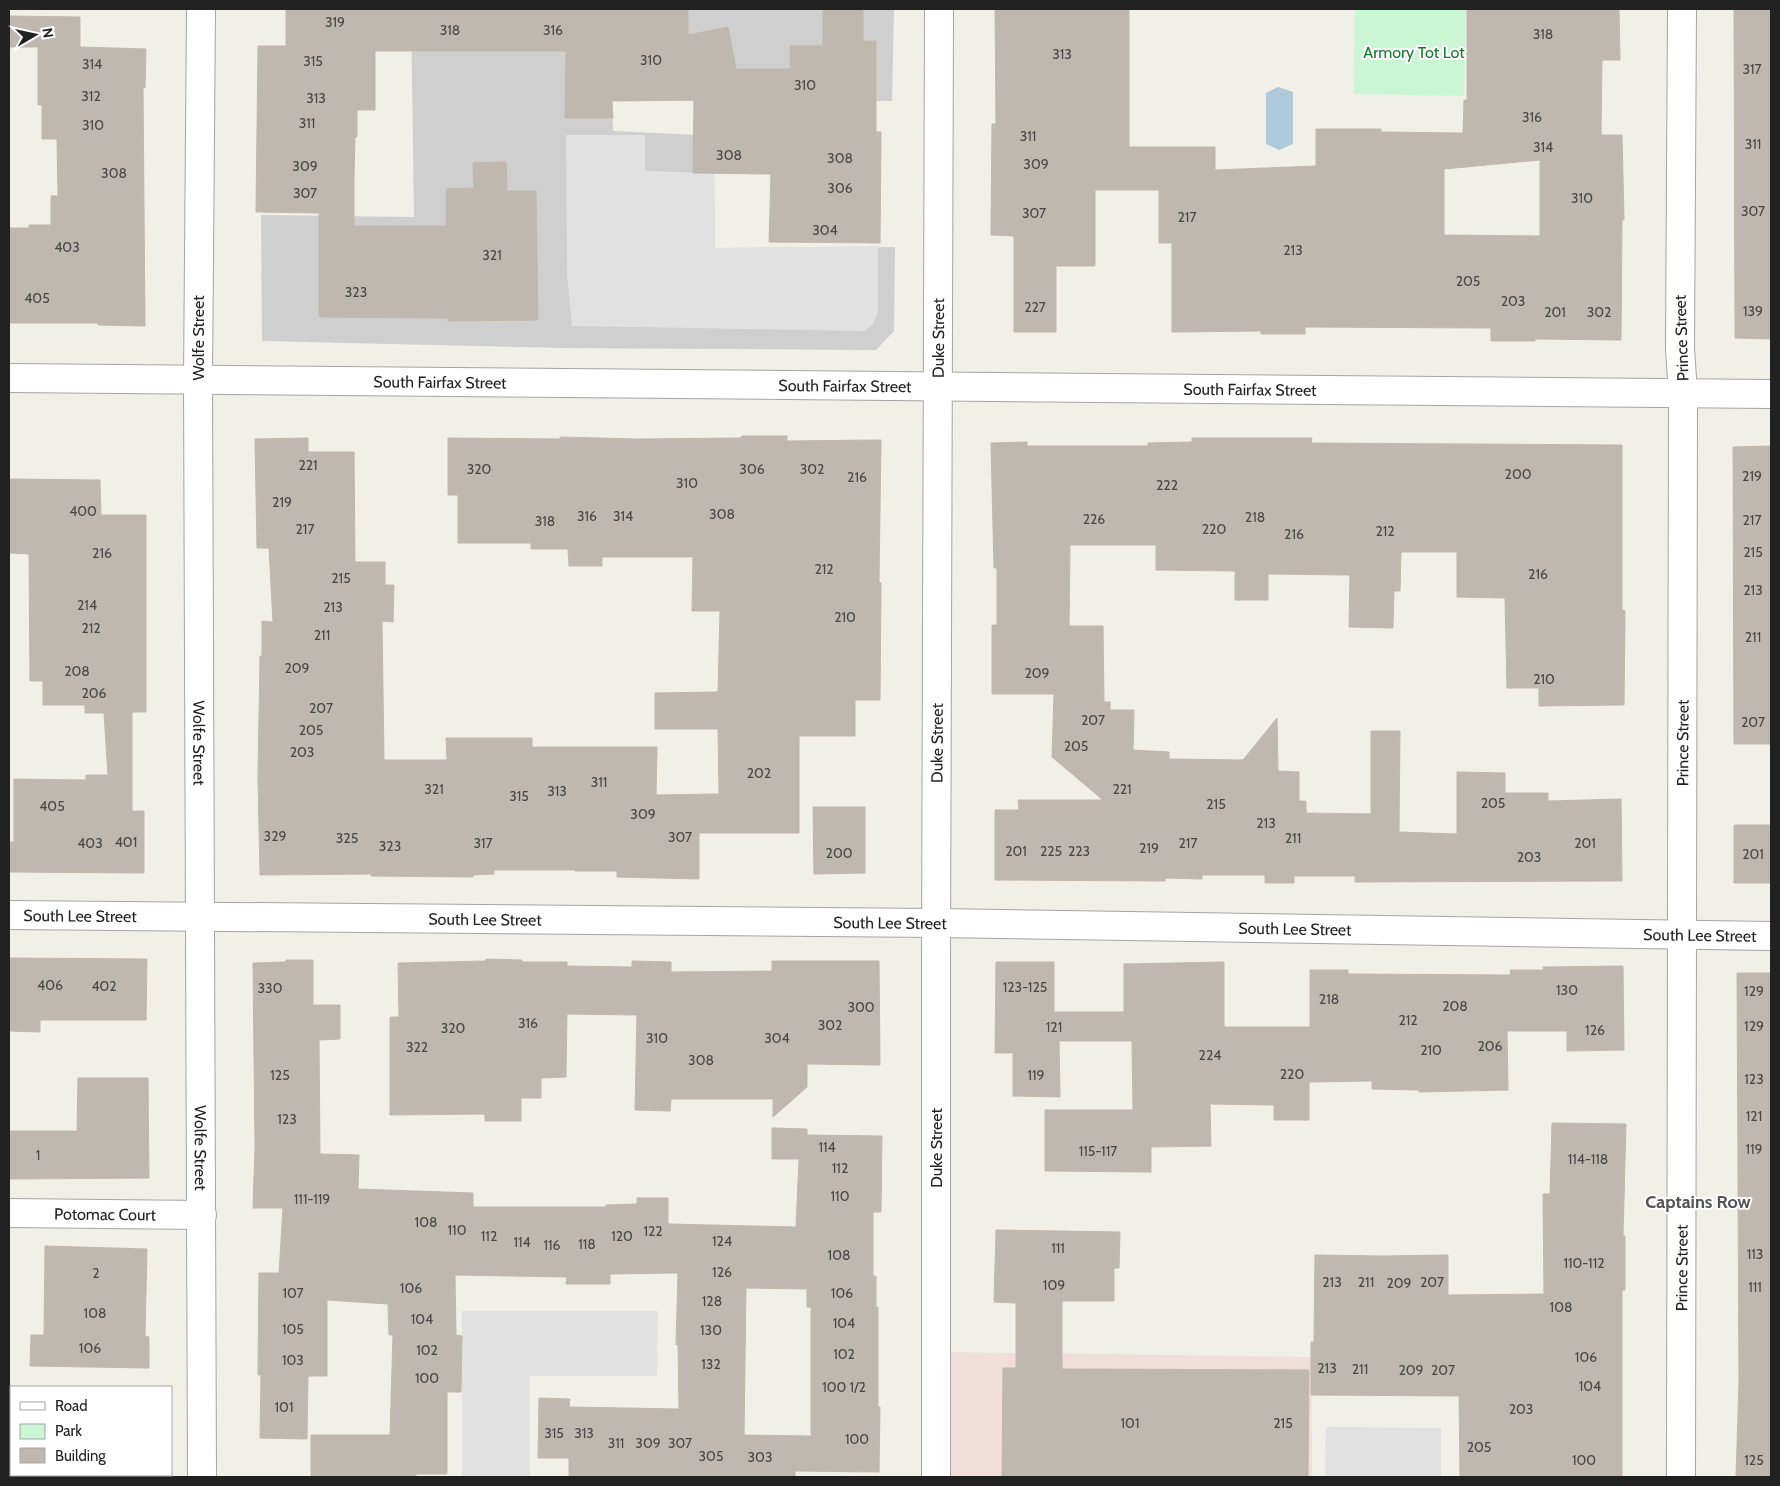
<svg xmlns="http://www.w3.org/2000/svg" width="1780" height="1486" font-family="Cabin,sans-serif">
	<rect width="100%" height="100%" fill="#f0efe8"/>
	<path fill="#efded9" d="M941,1352L1311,1357L1312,1477H934Z"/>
	<path fill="#cfcfcf" d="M411,9H894L892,101H612L613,131L764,138V174H714L715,248L895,247L894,331L876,350L562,348L262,341L261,215L414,217Z"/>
	<path fill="#caf6d4" d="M1355,9H1466L1464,96L1354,94Z"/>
	<path fill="#e1e1e1" d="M566,135H645V171L714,173L715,248L878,246V311L873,325L863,331L572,326L567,275Z
		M462,1311H658L657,1376H530V1477H462Z
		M1326,1427L1441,1428V1477H1325Z"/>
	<path fill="#adc9da" d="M1278,87L1293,92V144L1279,150L1266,144V93Z"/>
	<path fill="#beb8b1" stroke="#c1b8ac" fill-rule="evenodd" d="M286,9H688V35L728,27L736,69H790V46H823V9H863V41H876V132H881L880,243L769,242L771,174L693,173L694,100L612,101L613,118H565L566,51H375V110H357V137H355L354,176V226H446V189L474,188L473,163L506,162L507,191H536L538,320L448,321V318L319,317V213L256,212L258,46H286Z
		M995,9H1129V147H1215V170L1316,166V129H1381V132L1463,133L1464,100H1467V9H1619L1620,60H1602L1601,135H1622L1624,220H1622L1621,340L1535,339V341H1491V328L1305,327V334H1261V331L1172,332V243H1159V190H1095V266H1056V332H1014V236L991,235L992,124H996ZM1540,160V236L1444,235V169Z
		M1734,9H1771V339L1735,338Z
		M9,16L80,17V47L146,49L145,88L143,87L145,326L98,325V323H9V228H29V225H51V196H58L57,139H42V105H38V47H9Z
		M742,436H787V441L881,440L879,582L881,583L880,700H855V736H799V833H699V879L617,877V871H575V870H494V874L473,875V877L371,876V874L260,875L258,778L260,656H262V621L273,622L269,548H257L255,439L308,438V452H354L355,562H385V585H394L393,622L382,621L384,760H447L446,738H532V747H657L656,795L719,794L718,729H655V693L718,692L720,611H692L693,557H602V566H569L568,549H531V543H458V495H448V438L560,439V437L636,439L741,438Z
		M1192,438H1312L1311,443L1622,445V610L1625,611L1624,705L1539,706V688H1507L1505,598L1457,597V552H1401L1400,591H1394L1393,628L1349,627L1350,575L1268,574V600H1235V571L1156,570V545H1070L1069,626H1103L1104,702H1110V710H1134L1133,750L1169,752V759L1243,760L1277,718L1278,771L1299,772V801H1306V813L1371,814V731H1400L1399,832L1457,834V772L1505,773V793H1548V801L1621,799L1622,881L1355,882V876H1294V883H1265V875H1202V879L1165,878V881L995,880V810H1019L1018,800H1103L1052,757L1054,694H992V625H997V568H994L991,443L1027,442V446H1148V443L1192,442Z
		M1771,446V744H1734L1733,447Z
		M9,479L100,480L101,515H146V712H132V811H144V873L9,872V842H14V779L86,780V775H108L104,713H85V705H43V681H30L29,554L9,553Z
		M813,807H865V873L814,874Z
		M1734,825H1771V883H1734Z
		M9,958L147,959L146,1020H40V1032L9,1031Z
		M486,959L522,960V962H567V966L632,967V961L671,962V972L772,971V961H879L880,1065L807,1064V1087L773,1117V1099H671L670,1111L635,1110L637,1015L567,1014L566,1077L541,1078V1098H521V1121H485V1114L390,1115V1017H399L398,963L486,961Z
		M286,960H313V1005H340V1039L319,1040L320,1154L359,1155L358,1189L473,1193V1207H606V1205L637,1204V1198H668V1224L796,1227L799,1159H772V1128L807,1129V1135L882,1136L881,1212H873V1276H876V1308L878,1307V1407H880L879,1472L795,1471V1477L569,1476V1458H538L539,1398L570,1399L569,1407L679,1409L678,1344L676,1345L678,1273L610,1274V1284H566L567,1277L455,1275L456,1335L462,1336L461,1392H447V1474H416V1477H311V1435H390L393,1335H389L388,1304L327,1300V1376H308L307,1439L260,1438L261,1375H258L259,1273H279L283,1208H253L255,1148L253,963L285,962ZM746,1288L807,1289V1307H811V1436L744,1435Z
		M996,962H1054V1012H1124V964L1224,962V1027H1310V970H1348V974L1511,975L1510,970H1544L1543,967L1623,966L1624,1050L1567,1051V1031H1507L1508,1090L1419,1092V1090L1372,1089V1081L1309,1082V1120H1274V1105L1210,1104L1211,1146L1151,1147V1172L1045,1171V1110H1133L1132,1041H1059L1060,1097L1013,1096V1053H995Z
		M1737,973H1771V1477H1736L1739,1383Z
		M78,1078H148L149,1178L9,1179V1131H77Z
		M1552,1123L1626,1124L1623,1236H1625V1290H1622V1477H1460L1459,1396L1311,1395V1342H1314L1315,1255L1383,1256L1448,1255V1295L1544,1294L1543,1194H1550Z
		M996,1230L1120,1232L1119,1268H1114V1301H1062V1369L1309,1370L1308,1477H1002L1003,1368H1016V1303L994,1302Z
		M45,1246L147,1249L145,1336L149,1337V1368L30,1366L31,1335H44Z"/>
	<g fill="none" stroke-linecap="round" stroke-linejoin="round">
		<g stroke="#a5a5a5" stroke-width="30">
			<g id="minor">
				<path id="s1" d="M201,9L198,380L202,1477"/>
				<path id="s2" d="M9,378L1771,394"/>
				<path id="s3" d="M9,915L936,923L1771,936"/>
				<path id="s4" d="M9,1213L202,1215"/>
				<path id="s5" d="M936,1477V955L939,9"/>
				<path id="s6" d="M1681,1477L1683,393L1680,349L1682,9"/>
			</g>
		</g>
		<use href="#minor" stroke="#fff" stroke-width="28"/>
	</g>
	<g text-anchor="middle" stroke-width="4" stroke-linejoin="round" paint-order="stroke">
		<g font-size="14" fill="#484745">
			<text x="335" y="27">319</text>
			<text x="450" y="35">318</text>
			<text x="553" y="35">316</text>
			<text x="1543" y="39">318</text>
			<text x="1062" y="59">313</text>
			<text x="651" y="65">310</text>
			<text x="313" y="66">315</text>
			<text x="92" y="69">314</text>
			<text x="1752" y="74">317</text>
			<text x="805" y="90">310</text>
			<text x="91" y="101">312</text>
			<text x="316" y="103">313</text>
			<text x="1532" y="122">316</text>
			<text x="307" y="128">311</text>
			<text x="93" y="130">310</text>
			<text x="1028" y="141">311</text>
			<text x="1753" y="149">311</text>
			<text x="1543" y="152">314</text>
			<text x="729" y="160">308</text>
			<text x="840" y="163">308</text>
			<text x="1036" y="169">309</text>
			<text x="305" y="171">309</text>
			<text x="114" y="178">308</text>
			<text x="840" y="193">306</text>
			<text x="305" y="198">307</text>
			<text x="1582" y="203">310</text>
			<text x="1753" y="216">307</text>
			<text x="1034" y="218">307</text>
			<text x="1187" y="222">217</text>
			<text x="825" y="235">304</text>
			<text x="67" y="252">403</text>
			<text x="1293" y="255">213</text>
			<text x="492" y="260">321</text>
			<text x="1468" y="286">205</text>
			<text x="356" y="297">323</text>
			<text x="37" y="303">405</text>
			<text x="1513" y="306">203</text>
			<text x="1035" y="312">227</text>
			<text x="1753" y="316">139</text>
			<text x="1555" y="317">201</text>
			<text x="1599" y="317">302</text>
			<text x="308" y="470">221</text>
			<text x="479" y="474">320</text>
			<text x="752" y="474">306</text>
			<text x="812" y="474">302</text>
			<text x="1518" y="479">200</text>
			<text x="1752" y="481">219</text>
			<text x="857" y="482">216</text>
			<text x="687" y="488">310</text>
			<text x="1167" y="490">222</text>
			<text x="282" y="507">219</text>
			<text x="83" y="516">400</text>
			<text x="722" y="519">308</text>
			<text x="587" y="521">316</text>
			<text x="623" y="521">314</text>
			<text x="1255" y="522">218</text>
			<text x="1094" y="524">226</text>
			<text x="1752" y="525">217</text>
			<text x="545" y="526">318</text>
			<text x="305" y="534">217</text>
			<text x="1214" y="534">220</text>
			<text x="1385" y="536">212</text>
			<text x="1294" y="539">216</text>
			<text x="1753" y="557">215</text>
			<text x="102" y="558">216</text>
			<text x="824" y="574">212</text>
			<text x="1538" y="579">216</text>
			<text x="341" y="583">215</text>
			<text x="1753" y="595">213</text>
			<text x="87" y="610">214</text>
			<text x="333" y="612">213</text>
			<text x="845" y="622">210</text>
			<text x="91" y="633">212</text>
			<text x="322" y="640">211</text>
			<text x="1753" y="642">211</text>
			<text x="297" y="673">209</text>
			<text x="77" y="676">208</text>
			<text x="1037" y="678">209</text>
			<text x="1544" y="684">210</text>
			<text x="94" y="698">206</text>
			<text x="321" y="713">207</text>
			<text x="1093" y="725">207</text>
			<text x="1753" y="727">207</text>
			<text x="311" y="735">205</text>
			<text x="1076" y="751">205</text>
			<text x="302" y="757">203</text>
			<text x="759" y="778">202</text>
			<text x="599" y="787">311</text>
			<text x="434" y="794">321</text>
			<text x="1122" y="794">221</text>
			<text x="557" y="796">313</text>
			<text x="519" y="801">315</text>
			<text x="1493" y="808">205</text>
			<text x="1216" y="809">215</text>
			<text x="52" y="811">405</text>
			<text x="643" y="819">309</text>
			<text x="1266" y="828">213</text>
			<text x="275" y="841">329</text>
			<text x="680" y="842">307</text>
			<text x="347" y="843">325</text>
			<text x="1293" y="843">211</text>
			<text x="126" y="847">401</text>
			<text x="90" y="848">403</text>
			<text x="483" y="848">317</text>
			<text x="1188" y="848">217</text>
			<text x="1585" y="848">201</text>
			<text x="390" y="851">323</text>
			<text x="1149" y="853">219</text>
			<text x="1016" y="856">201</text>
			<text x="1051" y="856">225</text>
			<text x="1079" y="856">223</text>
			<text x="839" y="858">200</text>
			<text x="1753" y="859">201</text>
			<text x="1529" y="862">203</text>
			<text x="50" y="990">406</text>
			<text x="104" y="991">402</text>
			<text x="1025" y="992">123-125</text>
			<text x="270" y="993">330</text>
			<text x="1567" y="995">130</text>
			<text x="1754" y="996">129</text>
			<text x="1329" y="1004">218</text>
			<text x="1455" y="1011">208</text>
			<text x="861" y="1012">300</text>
			<text x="1408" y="1025">212</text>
			<text x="528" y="1028">316</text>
			<text x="830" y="1030">302</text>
			<text x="1754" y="1031">129</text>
			<text x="1054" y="1032">121</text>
			<text x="453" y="1033">320</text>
			<text x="1595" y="1035">126</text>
			<text x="657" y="1043">310</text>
			<text x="777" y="1043">304</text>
			<text x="1490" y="1051">206</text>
			<text x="417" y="1052">322</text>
			<text x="1431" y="1055">210</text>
			<text x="1210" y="1060">224</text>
			<text x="701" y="1065">308</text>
			<text x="1292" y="1079">220</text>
			<text x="280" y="1080">125</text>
			<text x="1036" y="1080">119</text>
			<text x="1754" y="1084">123</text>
			<text x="1754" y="1121">121</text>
			<text x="287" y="1124">123</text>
			<text x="827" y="1152">114</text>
			<text x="1754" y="1154">119</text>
			<text x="1098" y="1156">115-117</text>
			<text x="38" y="1160">1</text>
			<text x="1588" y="1164">114-118</text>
			<text x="840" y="1173">112</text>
			<text x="840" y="1201">110</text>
			<text x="312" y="1204">111-119</text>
			<text x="426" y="1227">108</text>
			<text x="457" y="1235">110</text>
			<text x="653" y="1236">122</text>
			<text x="489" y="1241">112</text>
			<text x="622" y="1241">120</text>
			<text x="722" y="1246">124</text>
			<text x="522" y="1247">114</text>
			<text x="587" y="1249">118</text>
			<text x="552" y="1250">116</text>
			<text x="1058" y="1253">111</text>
			<text x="1755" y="1259">113</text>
			<text x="839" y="1260">108</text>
			<text x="1584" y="1268">110-112</text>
			<text x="722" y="1277">126</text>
			<text x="96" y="1278">2</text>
			<text x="1332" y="1287">213</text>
			<text x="1366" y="1287">211</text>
			<text x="1432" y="1287">207</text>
			<text x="1399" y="1288">209</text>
			<text x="1054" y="1290">109</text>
			<text x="1755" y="1292">111</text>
			<text x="411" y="1293">106</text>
			<text x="293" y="1298">107</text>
			<text x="842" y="1298">106</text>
			<text x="712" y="1306">128</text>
			<text x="1561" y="1312">108</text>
			<text x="95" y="1318">108</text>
			<text x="422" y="1324">104</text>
			<text x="844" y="1328">104</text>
			<text x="293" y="1334">105</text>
			<text x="711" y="1335">130</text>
			<text x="90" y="1353">106</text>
			<text x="427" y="1355">102</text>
			<text x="844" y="1359">102</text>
			<text x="1586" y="1362">106</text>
			<text x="293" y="1365">103</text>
			<text x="711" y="1369">132</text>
			<text x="1327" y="1373">213</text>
			<text x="1360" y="1374">211</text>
			<text x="1411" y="1375">209</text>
			<text x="1443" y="1375">207</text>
			<text x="427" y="1383">100</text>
			<text x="1590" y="1391">104</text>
			<text x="844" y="1392">100 1/2</text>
			<text x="284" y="1412">101</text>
			<text x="1521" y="1414">203</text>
			<text x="1130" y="1428">101</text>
			<text x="1283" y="1428">215</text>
			<text x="554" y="1438">315</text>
			<text x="584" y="1438">313</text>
			<text x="857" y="1444">100</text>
			<text x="616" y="1448">311</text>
			<text x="648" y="1448">309</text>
			<text x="680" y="1448">307</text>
			<text x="1479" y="1452">205</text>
			<text x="711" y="1461">305</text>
			<text x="760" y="1462">303</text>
			<text x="1584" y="1465">100</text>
			<text x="1754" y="1465">125</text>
		</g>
		<g font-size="16" fill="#15792c" stroke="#fff">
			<text x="1414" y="58">Armory Tot Lot</text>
		</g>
		<g font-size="16" fill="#212121" stroke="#fff">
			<text transform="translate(198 338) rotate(-90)" y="6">Wolfe Street</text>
			<text dy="6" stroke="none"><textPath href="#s5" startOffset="1139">Duke Street</textPath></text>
			<text transform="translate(1681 338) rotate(-92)" y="6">Prince Street</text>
			<text dy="6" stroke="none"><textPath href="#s2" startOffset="431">South Fairfax Street</textPath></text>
			<text dy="6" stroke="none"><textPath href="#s2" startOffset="836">South Fairfax Street</textPath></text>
			<text dy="6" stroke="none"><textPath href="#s2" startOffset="1241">South Fairfax Street</textPath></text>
			<text dy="6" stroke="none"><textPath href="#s1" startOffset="734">Wolfe Street</textPath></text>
			<text dy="6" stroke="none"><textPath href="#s5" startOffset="734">Duke Street</textPath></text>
			<text dy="6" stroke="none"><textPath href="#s6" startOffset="734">Prince Street</textPath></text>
			<text dy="6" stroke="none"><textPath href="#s3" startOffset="71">South Lee Street</textPath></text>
			<text dy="6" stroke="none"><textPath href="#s3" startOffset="476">South Lee Street</textPath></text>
			<text dy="6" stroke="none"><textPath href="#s3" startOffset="881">South Lee Street</textPath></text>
			<text dy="6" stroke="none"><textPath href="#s3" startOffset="1286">South Lee Street</textPath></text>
			<text dy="6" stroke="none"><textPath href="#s3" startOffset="1691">South Lee Street</textPath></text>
			<text dy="6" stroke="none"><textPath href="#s1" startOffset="1139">Wolfe Street</textPath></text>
			<text transform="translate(936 1148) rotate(-90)" y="6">Duke Street</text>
			<text dy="6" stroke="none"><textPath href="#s4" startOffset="96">Potomac Court</textPath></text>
			<text dy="6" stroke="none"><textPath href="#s6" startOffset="209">Prince Street</textPath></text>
		</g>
		<g font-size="18" font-weight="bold" fill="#545454" stroke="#fff">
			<text x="1698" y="1208">Captains Row</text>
		</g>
	</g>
	<rect width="1780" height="1486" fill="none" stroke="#212121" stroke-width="20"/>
	<rect x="10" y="1386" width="162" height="90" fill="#ffffff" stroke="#a6a6a6"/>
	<rect x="20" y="1402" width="25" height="8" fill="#ffffff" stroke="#a6a6a6"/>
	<text x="55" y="1411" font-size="15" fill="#212121">Road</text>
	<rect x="20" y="1424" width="25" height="15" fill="#caf6d4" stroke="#a6a6a6"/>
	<text x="55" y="1436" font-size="15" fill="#212121">Park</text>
	<rect x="20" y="1448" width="25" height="15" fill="#beb8b1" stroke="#a6a6a6"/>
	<text x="55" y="1461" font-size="15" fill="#212121">Building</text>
	<g transform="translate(35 35) rotate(81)" stroke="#ffffff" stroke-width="4" paint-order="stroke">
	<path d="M0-4L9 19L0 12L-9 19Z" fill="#212121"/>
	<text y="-8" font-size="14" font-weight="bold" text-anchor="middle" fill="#212121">N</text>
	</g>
</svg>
